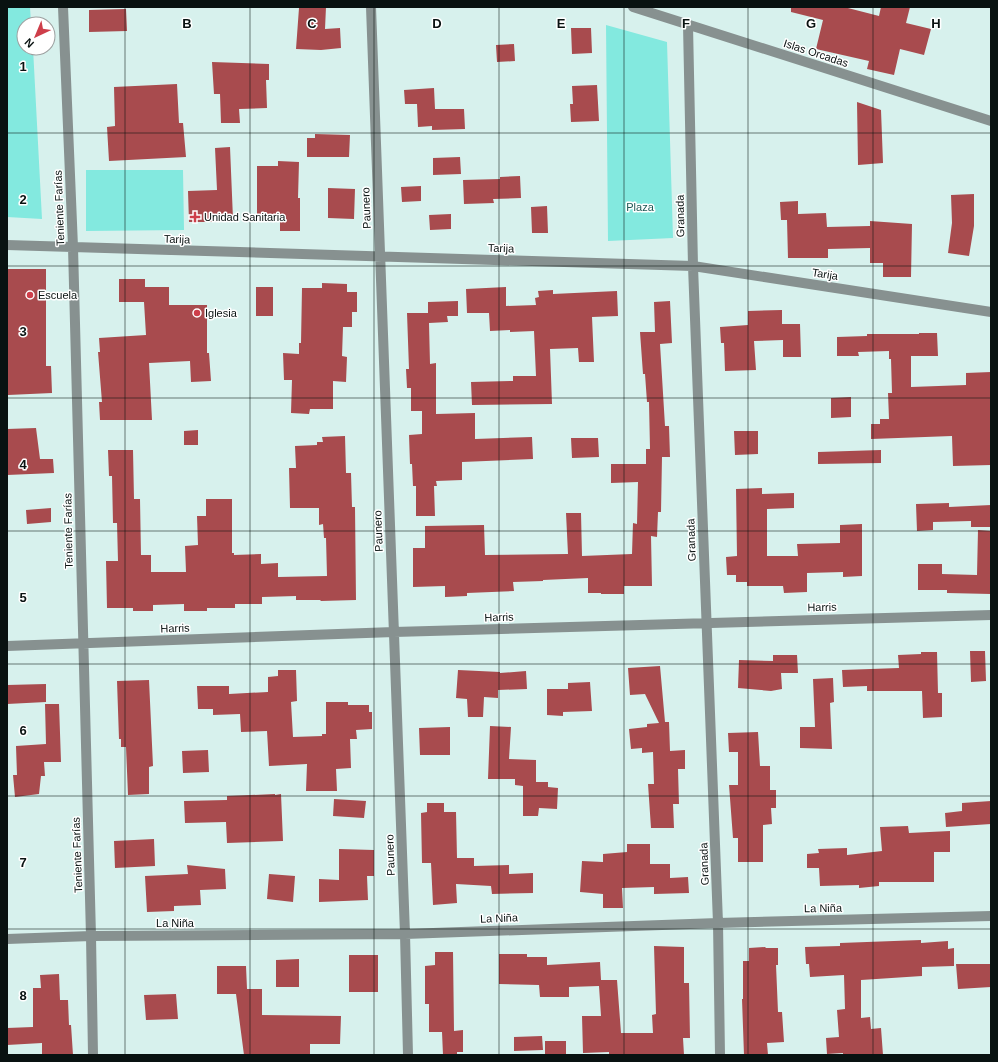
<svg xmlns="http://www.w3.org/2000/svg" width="998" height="1062" font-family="Helvetica,sans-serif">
	<rect width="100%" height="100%" fill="#d7f1ed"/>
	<path fill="#83e9df" d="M7,7H30L31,24H24V48H33L42,219L7,217Z
		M606,25L667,42L673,238L608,241Z
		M86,170H183L184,230L86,231Z"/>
	<path fill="#a84b4e" d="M306,7H326L325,29L340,28L341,48L321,50L296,49L299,8H306Z
		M791,7H844L879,16L881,7H910L906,23L931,29L924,55L900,49L894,75L867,69L869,61L816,49L823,20L791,12Z
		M126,9L127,31L89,32V10Z
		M571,28H591L592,53L572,54Z
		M514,44L515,61L497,62L496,45Z
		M212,62L269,64V80H266L267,108L239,109L240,123H221L220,94H214Z
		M177,84L179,123H183L186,157L109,161L107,127L115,126L114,87Z
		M597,85L599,121L571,122L570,104H573L572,86Z
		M434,88L435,109H464L465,129L432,130V126L418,127L417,104H405L404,90Z
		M857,102L881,110L883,163L858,165Z
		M315,134L350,135L349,157H307V138H315Z
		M230,147L233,219H231V222H189L188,191L217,190L215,148Z
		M460,157L461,174L433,175V158Z
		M278,161L299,162L298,198H300V231H280V214H257V166H278Z
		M520,176L521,198L493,199L494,203L464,204L463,180L500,179V177Z
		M421,186V201L402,202L401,187Z
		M328,188L355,189L354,219L328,218Z
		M974,194V226L969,256L948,253L952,223L951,195Z
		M798,201V214L826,213L827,227L870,226V221L912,224L911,277H883V263H870V248L828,249V258H788L787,220H781L780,202Z
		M547,206L548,233H532L531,207Z
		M451,214V229L430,230L429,215Z
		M7,269H46V366H51L52,393L8,395Z
		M119,279H145V287H169V305H207V353H209L211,381L191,382L190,361L149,363L152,420H100L99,402H102L98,352H100L99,338L146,335L144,302H119Z
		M322,283L347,284V292H357V312H352V327H343L342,356L347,357L346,382L333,381V409H310L309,414L291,413L292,380H284L283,353L299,354V343H301L302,288H322Z
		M256,287H273V316H256Z
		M506,287V306L536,305L535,298L539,297L538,291L553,290V294L617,291L618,316L592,317L594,362H579L578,348L550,349L552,404L472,405L471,382L513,381V376H536L534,331L510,332V330L490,331L489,313H467L466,289Z
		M458,301V316H447L448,322L429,323L430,364L436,363V414L475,413V439L532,437L533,459L462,462V480L436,481L437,486H434L435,516H416V486H413L412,464H410L409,435L422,434V411H411V388H407L406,369H409L407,313H428V302Z
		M670,301L672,343L660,344L665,426H669L670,457H662L661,512H658L657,537L651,536L652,586H624V594H601V593H588V578L543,580V581L513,582L514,591L467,593V596L445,597V586L413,587V548H425V526L484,525L485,555L568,554L566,513H581L582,556L632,554L633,523L637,524L638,482L611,483V464H646V449H650L649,402H647L645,374H643L640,332H655L654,302Z
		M782,310V324H800L801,357H783V340L754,341L756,370L725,371L724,343H721L720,327L748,325V311Z
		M919,333H937L938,356H911V387L966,385V373L991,372V465L953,466L952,436L871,439V424H880V419H889L888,393H892L891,359H889V351L858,352L859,356H837V337L867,336V334H919Z
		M851,397V417L831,418V398Z
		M36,428L40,459H53L54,473L7,475V429Z
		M198,430V445H184V431Z
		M734,431H758V454L735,455Z
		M345,436L346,473H351L352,507H355L356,600L321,601L320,600H296V596L262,597V604H235V608H207V611H184V604L153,605V611H133V608H107L106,561H118L117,523H113L112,476H109L108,450H133L134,499H140L141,555H151V572H186L185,546L198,545L197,516H206V499H232V553H234V555L261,554V564L278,563V577L327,576L326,538H324L323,524L319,525V508H290L289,468H296L295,446L317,445V442H323L322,437Z
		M571,438H598L599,457L572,458Z
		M881,450V463L818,464V452Z
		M762,488V494L794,493V508L767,509V556H798L797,544L840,543V525L862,524V576L843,577V572L807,573V592L784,593L783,586H747V582H736V575H727L726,557L737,556L736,489Z
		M949,503V507L991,505V527H971V521L933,522V530L917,531L916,504Z
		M51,508V522L27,524L26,510Z
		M978,530L991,531V594L947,593V590H918V564H942V574L977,575Z
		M970,651H985L986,681L971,682Z
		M921,652H937L938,693H942V717L923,718L922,691H867V686L843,687L842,670L899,668L898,655L921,654Z
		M773,655H797L798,673H781L782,689L771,691L738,688L739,660L773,661Z
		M660,666L665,722H669L670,751L685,750V769H678L679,804H673L674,828H651L648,784H654L653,752L642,753V748L631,749L629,729L647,727V724L659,723L645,694L630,695L628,668Z
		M278,670H296L297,701L291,702L293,737L322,736V734H326V702H348V705H369V712H372V729L356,730L357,739H350L351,768L336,769L337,791H306L307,764L269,766L267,731L241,732L240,714L213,715V709H198L197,686H229V694L268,692V677L278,676Z
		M458,670L500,672V673L526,671L527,689L498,690V698L484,697L483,717H468L467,699L456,698Z
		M833,678L834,702L830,703L832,749L800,748V727H815L813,679Z
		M149,680L153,766L149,767V794L128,795L126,747H121V739H119L117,681Z
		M590,682L592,711L563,712V716L547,715V689H568V683Z
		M46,684V702L7,704V685Z
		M45,704H59L61,762H44L45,776H41L39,794L15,797L13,775H17L16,746L46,744Z
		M490,726L511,727L509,759L536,760V782H548V787L558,788L557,809L539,808L538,816H523V786L515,785V779H488Z
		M450,727V755H420L419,728Z
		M758,732L760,766H770V790H776V808H771L772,824L763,825V862H738V838H733L729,785H738V752H729L728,733Z
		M208,750L209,772L183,773L182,751Z
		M275,794V795L281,794L283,841L227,843L226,822L185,823L184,801L227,800V796Z
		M334,799L366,801L364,818L333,816Z
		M991,801V824L946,827L945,813L962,811V803Z
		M427,803H444V812H456L457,858H474V866L509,865V874L533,873V893L492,894L491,886L456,884L457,903L433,905L431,863H422L421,813L427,812Z
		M908,826L909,833L950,831V852H934V882H879V886L859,888V885L820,886L819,868H807V854L819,853L818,849L847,848V855L882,851L880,827Z
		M154,839L155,866L115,868L114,841Z
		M627,844H650V864H670V878L688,877L689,893L654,894V887L622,888L623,908H603V894L580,892L582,861L603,862V854L627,852Z
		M339,849L374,850V876H367L368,900L319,902V879L339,880Z
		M187,865L225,869L226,889L200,890L201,905L174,906V911L147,912L145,876L188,874Z
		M269,874L295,876L293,902L267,899Z
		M921,940V943L948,941V949L954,948V966L922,967V976L861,980V1018L870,1017L871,1029L881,1028L883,1055H843V1053L827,1054L826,1038L839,1037L837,1010L845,1009L844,975L810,977L809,964H806L805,947L840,946V943Z
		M654,946L684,947V983H689L690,1038H683L684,1055H609V1052L583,1053L582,1016H601L599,986L569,987V997H540L539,985L499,984V954H527V957H547V965L600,962L601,980H617L621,1033H653L652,1015L656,1014Z
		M765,947L766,948H778V965H776L778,1012H782L784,1042L767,1043L768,1055H744L742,999H743V961H749V948Z
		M435,952H453L454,1031L463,1030V1052H457V1055H443L442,1032H429V1004H425V966L435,965Z
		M349,955H378V992H349Z
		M299,959V987H276V960Z
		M956,964H991V987L958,989Z
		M217,966H246L247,989H262V1015L341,1016L340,1044H310V1055H244L236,994H217Z
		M59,974L60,1000H68L69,1025H71L73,1055H42V1043L7,1045V1028L33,1027V988H41L40,975Z
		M176,994L178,1019L146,1020L144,995Z
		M542,1036L543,1050L514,1051V1037Z
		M545,1041H566V1055H545Z"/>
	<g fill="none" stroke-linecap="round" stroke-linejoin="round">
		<path stroke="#879190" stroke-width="10" d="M63,7L73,247L91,936L93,1055
			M371,7L405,934L408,1055
			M633,7L991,121
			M688,25L693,266L718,923L720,1055
			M7,245L693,266L991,312
			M7,646L394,632L991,615
			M7,939L91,936L405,934L718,923L991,916"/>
	</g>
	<path fill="none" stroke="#091211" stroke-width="1" stroke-opacity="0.55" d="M125,7V1055M250,7V1055M374,7V1055M499,7V1055M624,7V1055M748,7V1055M873,7V1055M7,133H991M7,266H991M7,398H991M7,531H991M7,664H991M7,796H991M7,929H991"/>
	<g fill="#ce3e4a" stroke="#fff" stroke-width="1.5">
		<path d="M193 211h4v4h4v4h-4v4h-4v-4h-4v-4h4z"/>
		<circle cx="30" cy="295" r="4"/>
		<circle cx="197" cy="313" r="4"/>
	</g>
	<g text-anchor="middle" stroke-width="3" stroke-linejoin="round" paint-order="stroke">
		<g font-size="11" fill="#091211" stroke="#fff">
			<text transform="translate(816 53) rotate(18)" y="4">Islas Orcadas</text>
			<text transform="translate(59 208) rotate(-92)" y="4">Teniente Farías</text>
			<text transform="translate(366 208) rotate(-92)" y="4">Paunero</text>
			<text transform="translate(680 216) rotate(-91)" y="4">Granada</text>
			<text transform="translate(177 239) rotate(2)" y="4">Tarija</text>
			<text transform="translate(501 248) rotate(2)" y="4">Tarija</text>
			<text transform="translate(825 274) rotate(9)" y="4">Tarija</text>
			<text transform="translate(68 531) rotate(-91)" y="4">Teniente Farías</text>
			<text transform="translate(378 531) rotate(-92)" y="4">Paunero</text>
			<text transform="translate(691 540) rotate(-92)" y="4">Granada</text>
			<text transform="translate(822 607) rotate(-1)" y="4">Harris</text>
			<text transform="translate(499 617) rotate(-2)" y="4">Harris</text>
			<text transform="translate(175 628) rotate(-2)" y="4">Harris</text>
			<text transform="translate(77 855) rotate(-92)" y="4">Teniente Farías</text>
			<text transform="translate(390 855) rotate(-92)" y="4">Paunero</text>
			<text transform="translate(704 864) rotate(-92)" y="4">Granada</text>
			<text transform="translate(823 908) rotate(-1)" y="4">La Niña</text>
			<text transform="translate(499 918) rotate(-2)" y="4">La Niña</text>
			<text x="175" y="927">La Niña</text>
		</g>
		<g font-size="11" fill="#1c5753" stroke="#fff">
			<text x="640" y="211">Plaza</text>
		</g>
		<g font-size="11" fill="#091211" stroke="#fff" text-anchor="start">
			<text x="204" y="221">Unidad Sanitaria</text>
			<text x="38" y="299">Escuela</text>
			<text x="205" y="317">Iglesia</text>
		</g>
	</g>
	<g font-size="13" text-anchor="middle" font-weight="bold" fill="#091211" stroke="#fff" stroke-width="3" stroke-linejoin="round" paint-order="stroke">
		<text x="187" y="28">B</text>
		<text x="312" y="28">C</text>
		<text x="437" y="28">D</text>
		<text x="561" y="28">E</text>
		<text x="686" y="28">F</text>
		<text x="811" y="28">G</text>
		<text x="936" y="28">H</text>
		<text x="23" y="71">1</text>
		<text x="23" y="204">2</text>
		<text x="23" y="336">3</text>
		<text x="23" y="469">4</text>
		<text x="23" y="602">5</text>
		<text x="23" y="735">6</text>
		<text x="23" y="867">7</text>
		<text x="23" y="1000">8</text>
	</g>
	<rect width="998" height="1062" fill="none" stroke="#091211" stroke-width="16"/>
	<g transform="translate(36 36) rotate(224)"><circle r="19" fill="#ffffff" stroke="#9da0a0"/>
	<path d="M0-3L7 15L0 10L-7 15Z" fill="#ce3e4a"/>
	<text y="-6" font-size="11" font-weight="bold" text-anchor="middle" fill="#091211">N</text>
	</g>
</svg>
